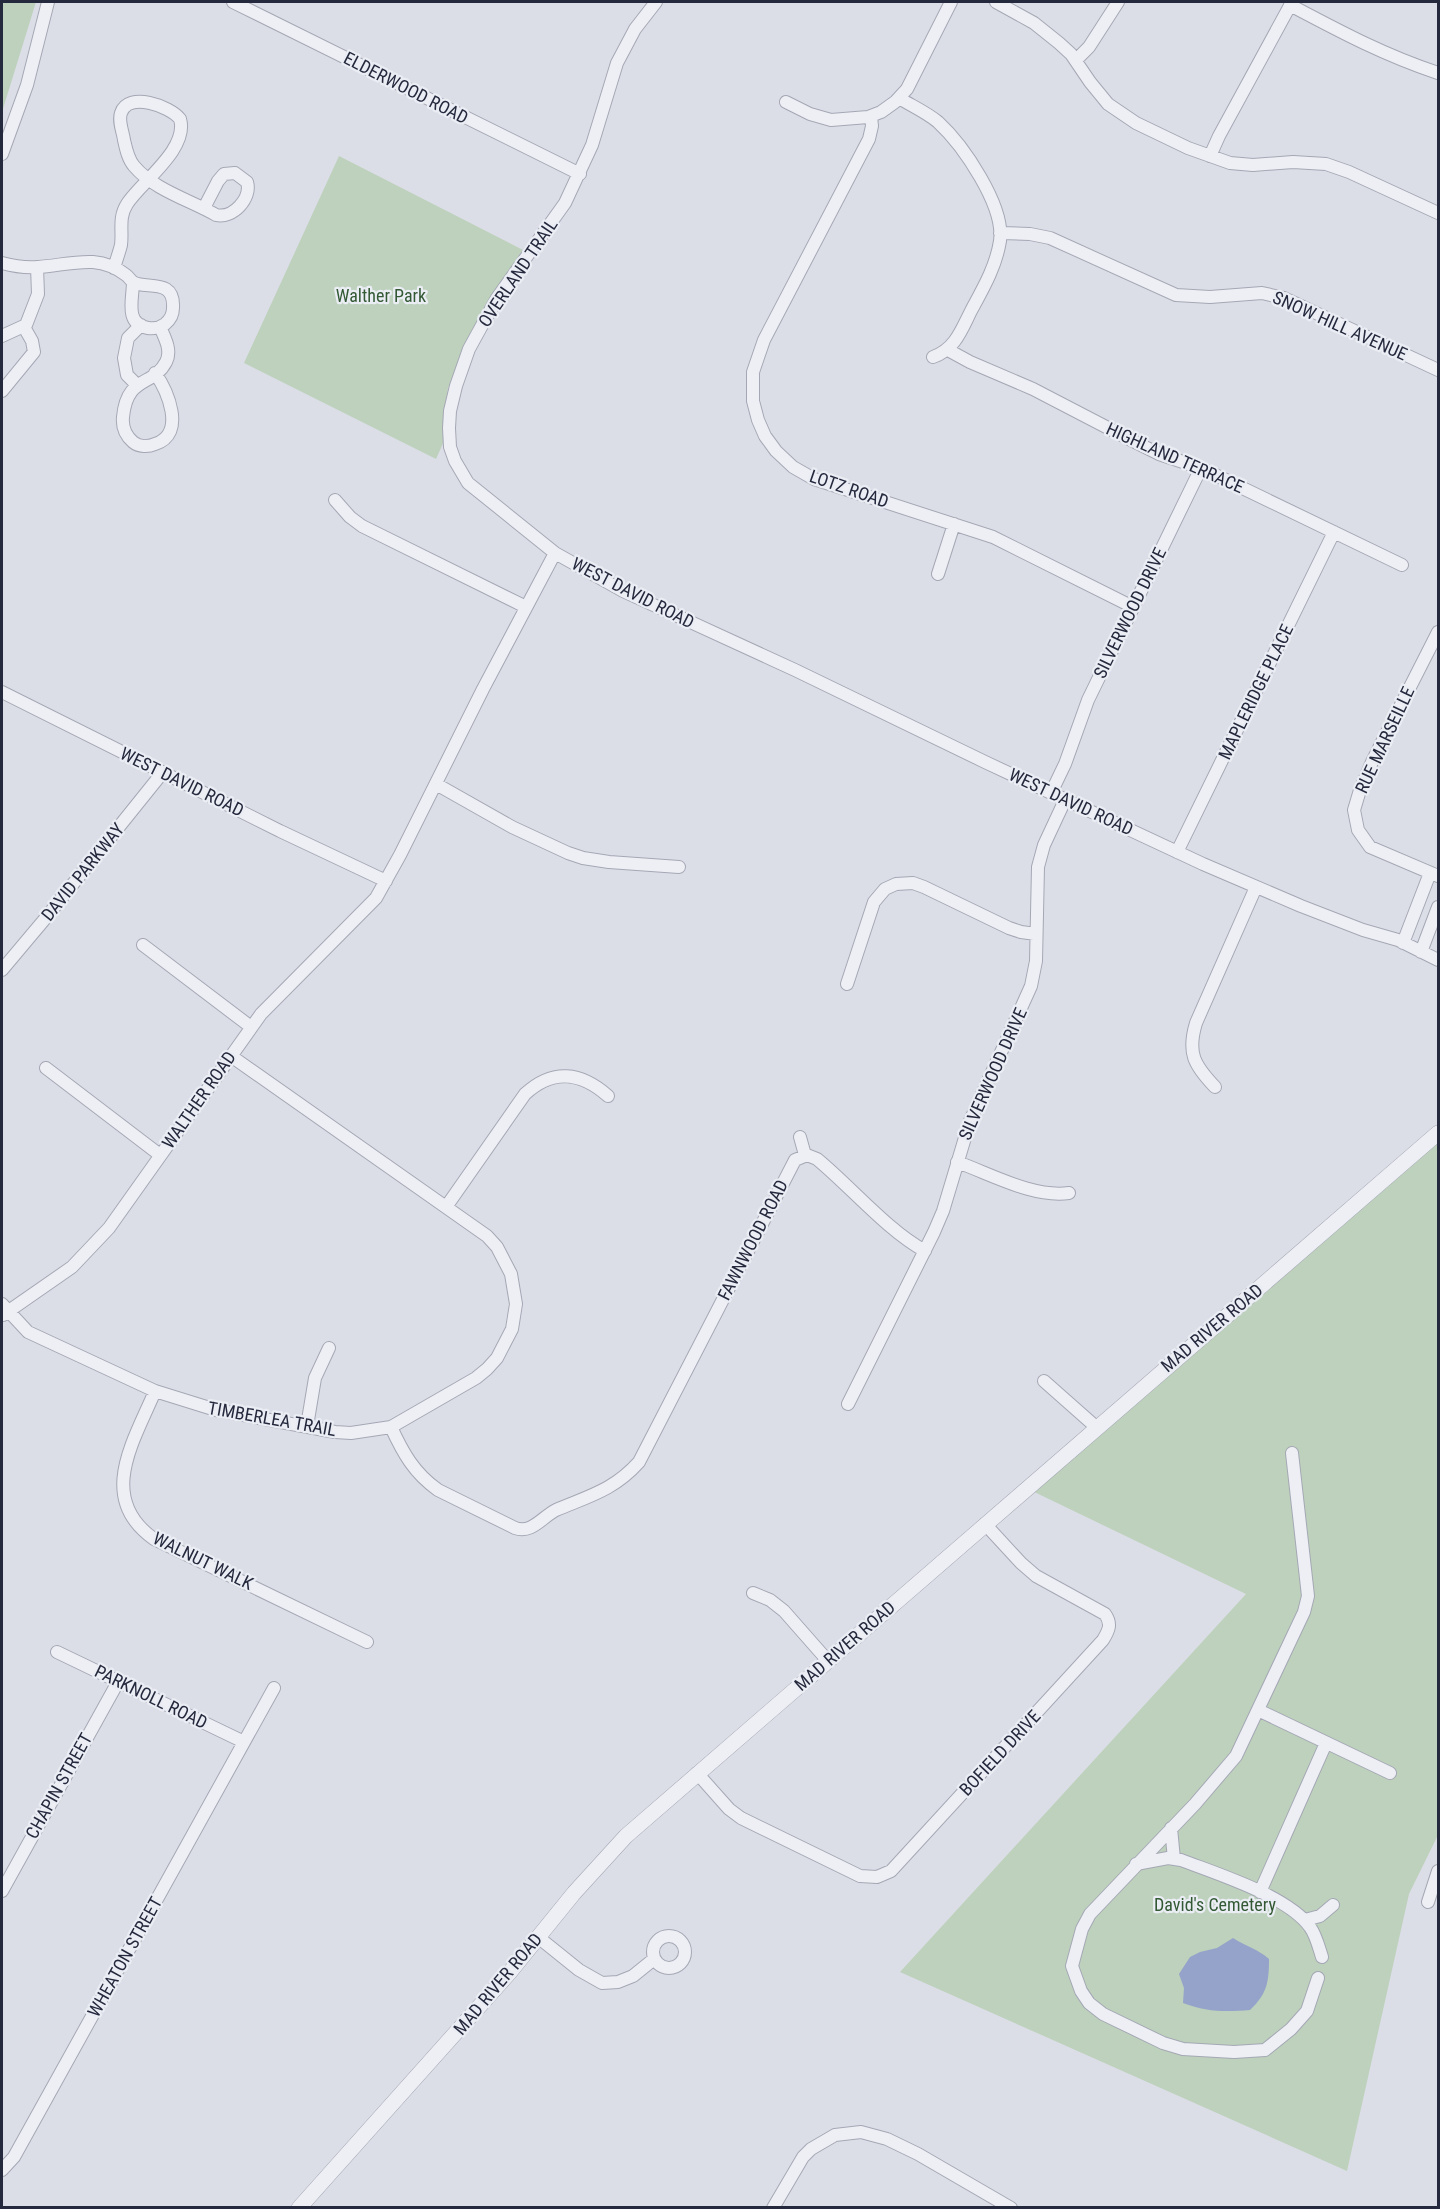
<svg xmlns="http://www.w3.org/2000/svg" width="1440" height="2209" font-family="'Roboto Condensed',sans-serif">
	<rect width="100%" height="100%" fill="#dcdee7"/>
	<path fill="#bdd1bc" d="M2,2H36L2,112Z
		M339,156L523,250L480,315L464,348L448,388L443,419L445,439L436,459L244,363Z
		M1438,1139V1835L1409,1894L1347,2171L900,1972L1246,1594L1026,1488Z"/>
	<path fill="#95a2c9" d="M1233,1938C1245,1946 1258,1949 1269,1959C1269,1982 1267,1994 1250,2010C1226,2012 1206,2012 1183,2003L1184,1988L1179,1974L1190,1957L1200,1952L1217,1948Z"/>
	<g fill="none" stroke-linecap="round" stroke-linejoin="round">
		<g stroke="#a5a8b4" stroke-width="14">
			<path id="minor" d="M233,2L580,174
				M656,2L635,29L617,63L592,145L565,203L497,298L469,349L456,386L450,411L449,428L450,447L455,461L468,483L555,553L623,591L795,670L985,762L1203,864L1301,906L1363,930L1398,940L1438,960
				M996,2L1034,23L1059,43L1071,54L1090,82L1108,104L1136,123L1188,148L1230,163L1253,165L1293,162L1326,164L1349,172L1438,213
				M1290,5C1341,32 1384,55 1438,73
				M1076,60L1089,47L1118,2
				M899,98C912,106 926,112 938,122C963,145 1005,206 1000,241C996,266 984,287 972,309C962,328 956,349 933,357
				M786,102L810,114L831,120L868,117L881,112L895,102L907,89L951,2
				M871,116L872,126L869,139L764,340L753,372V401L758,420L765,436L776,451L793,467L814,479L993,537L1133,607
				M2,154L27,85L48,2
				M1210,156L1219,136L1292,2
				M1000,233L1030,234L1050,238L1176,295L1210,297L1262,293L1284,298L1438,370
				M2,263C13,266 26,268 38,267C56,266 74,261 93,262C104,263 117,268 126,275C129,277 130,280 133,282C145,290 175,277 173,308C173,314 170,320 165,324C161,327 154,329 148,328C124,324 133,299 133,282
				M114,268C116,261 119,253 121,245C123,231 118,218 127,204C141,182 189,149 180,119C170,106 128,91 121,113C118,121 123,132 124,140C126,149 128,159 134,166C154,190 190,200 216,215C233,219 252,198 247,182L235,173L224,174L218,181L204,208
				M2,336L26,325L38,294L37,267
				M948,350L970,362L1033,389L1135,442L1159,454L1201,468L1402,565
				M155,373C167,390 187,434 155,444C148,447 139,447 133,442C126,436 122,427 123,417C127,375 153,387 166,362C172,351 165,338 160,327
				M137,385L127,375L124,358L128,338L141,325
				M2,391L34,352L32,341L24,327
				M335,500L350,517L362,526L526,607
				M938,574L954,524
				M1438,632L1372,762L1360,790L1354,810L1358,830L1370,847L1438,876
				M2,692L280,831L386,881
				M436,784L512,827L568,853L583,858L609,862L679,867
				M1051,793L1065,764L1088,700L1201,468
				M1177,852L1334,532
				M1403,943L1430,873
				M143,945L251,1027
				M1421,952L1438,907
				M2,970L44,920L163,772
				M847,984L874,902L885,889L896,884L913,883L924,887L1009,928L1021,932L1036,934
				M46,1068L160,1155
				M1215,1087C1194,1065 1187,1053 1196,1023L1256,887
				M800,1137L805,1155
				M957,1162C991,1174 1033,1198 1069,1193
				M446,1207L525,1094C553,1068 581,1072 608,1096
				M2,1304L28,1332L155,1391L216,1410L335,1432L351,1433L391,1427L476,1378L487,1369L497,1358L512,1329L516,1304L511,1274L497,1247L487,1236L231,1056
				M3,1315L72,1267L109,1228L261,1014L376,898L400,855L483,689L555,553
				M1044,1381L1096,1427
				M155,1391C134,1441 96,1498 154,1539L367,1642
				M848,1404L934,1232L943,1211L970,1121L1031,986L1036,961L1038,867L1044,845L1065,800
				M307,1426L315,1378L329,1348
				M391,1427C403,1453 414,1473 438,1490L515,1528C532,1534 542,1517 556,1510C589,1496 614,1490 639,1462L795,1160L807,1155L817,1159C851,1187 888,1231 925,1251
				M1292,1453L1308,1596L1304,1612L1236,1756L1195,1804L1090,1914L1082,1929L1072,1966L1081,1991L1089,2003L1103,2014L1163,2043L1183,2049L1234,2052L1265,2050L1291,2029L1307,2011L1318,1978
				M753,1593L770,1600L784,1611L828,1661
				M57,1652L244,1742
				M1258,1710L1390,1773
				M697,1773L729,1809L741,1818L860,1876L877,1877L891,1871L1103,1640C1109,1630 1112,1624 1105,1614L1036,1576L1021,1563L985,1524
				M1171,1828L1174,1859
				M1136,1864L1168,1858L1181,1860C1217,1874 1288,1896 1310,1927C1316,1935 1319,1948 1322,1957
				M2,1891L118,1682
				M1260,1892L1326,1743
				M1428,1902L1438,1871
				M1305,1920L1320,1916L1333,1905
				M653 1952a16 16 0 1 1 32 0a16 16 0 1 1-32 0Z
				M538,1937L579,1970L602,1983L618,1982L633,1976L654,1959
				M2,2170L14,2157L274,1688
				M773,2208L803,2157L811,2149L835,2135L861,2132L887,2139L918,2154L1011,2208"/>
		</g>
		<g stroke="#a5a8b4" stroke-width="16">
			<path id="tertiary" d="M299,2208L510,1972L574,1893L626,1836L1438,1133"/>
		</g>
		<use href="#minor" stroke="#eeeff5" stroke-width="12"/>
		<use href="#tertiary" stroke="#eeeff5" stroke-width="15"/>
	</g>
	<g text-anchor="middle" stroke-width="4.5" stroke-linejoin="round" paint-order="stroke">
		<g font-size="18" fill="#25293d" stroke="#ebedf4">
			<text transform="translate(406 88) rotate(27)" y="6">ELDERWOOD ROAD</text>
			<text transform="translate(518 273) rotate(-56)" y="6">OVERLAND TRAIL</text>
			<text transform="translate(1340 326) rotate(24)" y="6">SNOW HILL AVENUE</text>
			<text transform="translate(1175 458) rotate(24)" y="6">HIGHLAND TERRACE</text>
			<text transform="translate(849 489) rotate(19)" y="6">LOTZ ROAD</text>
			<text transform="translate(633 593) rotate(27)" y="6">WEST DAVID ROAD</text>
			<text transform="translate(1130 613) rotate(-64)" y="6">SILVERWOOD DRIVE</text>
			<text transform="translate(1256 692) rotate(-64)" y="6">MAPLERIDGE PLACE</text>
			<text transform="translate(1385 740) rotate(-65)" y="6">RUE MARSEILLE</text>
			<text transform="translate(182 782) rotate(26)" y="6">WEST DAVID ROAD</text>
			<text transform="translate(1071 802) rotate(25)" y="6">WEST DAVID ROAD</text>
			<text transform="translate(83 872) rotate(-51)" y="6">DAVID PARKWAY</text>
			<text transform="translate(993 1074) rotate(-66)" y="6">SILVERWOOD DRIVE</text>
			<text transform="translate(199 1100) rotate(-55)" y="6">WALTHER ROAD</text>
			<text transform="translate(753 1240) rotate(-63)" y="6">FAWNWOOD ROAD</text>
			<text transform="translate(1212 1328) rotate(-40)" y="6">MAD RIVER ROAD</text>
			<text transform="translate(272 1419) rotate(10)" y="6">TIMBERLEA TRAIL</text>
			<text transform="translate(203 1561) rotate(26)" y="6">WALNUT WALK</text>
			<text transform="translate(845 1646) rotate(-41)" y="6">MAD RIVER ROAD</text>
			<text transform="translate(151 1697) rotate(26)" y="6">PARKNOLL ROAD</text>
			<text transform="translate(1000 1753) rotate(-47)" y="6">BOFIELD DRIVE</text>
			<text transform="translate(59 1786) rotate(-61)" y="6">CHAPIN STREET</text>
			<text transform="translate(125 1957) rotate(-61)" y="6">WHEATON STREET</text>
			<text transform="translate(498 1984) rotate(-50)" y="6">MAD RIVER ROAD</text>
		</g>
		<g font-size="18" fill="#325933" stroke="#ebedf4">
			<text x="381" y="302">Walther Park</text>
			<text x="1215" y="1911">David's Cemetery</text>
		</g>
	</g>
	<rect width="1440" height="2209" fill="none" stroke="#25293d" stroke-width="6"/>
</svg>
